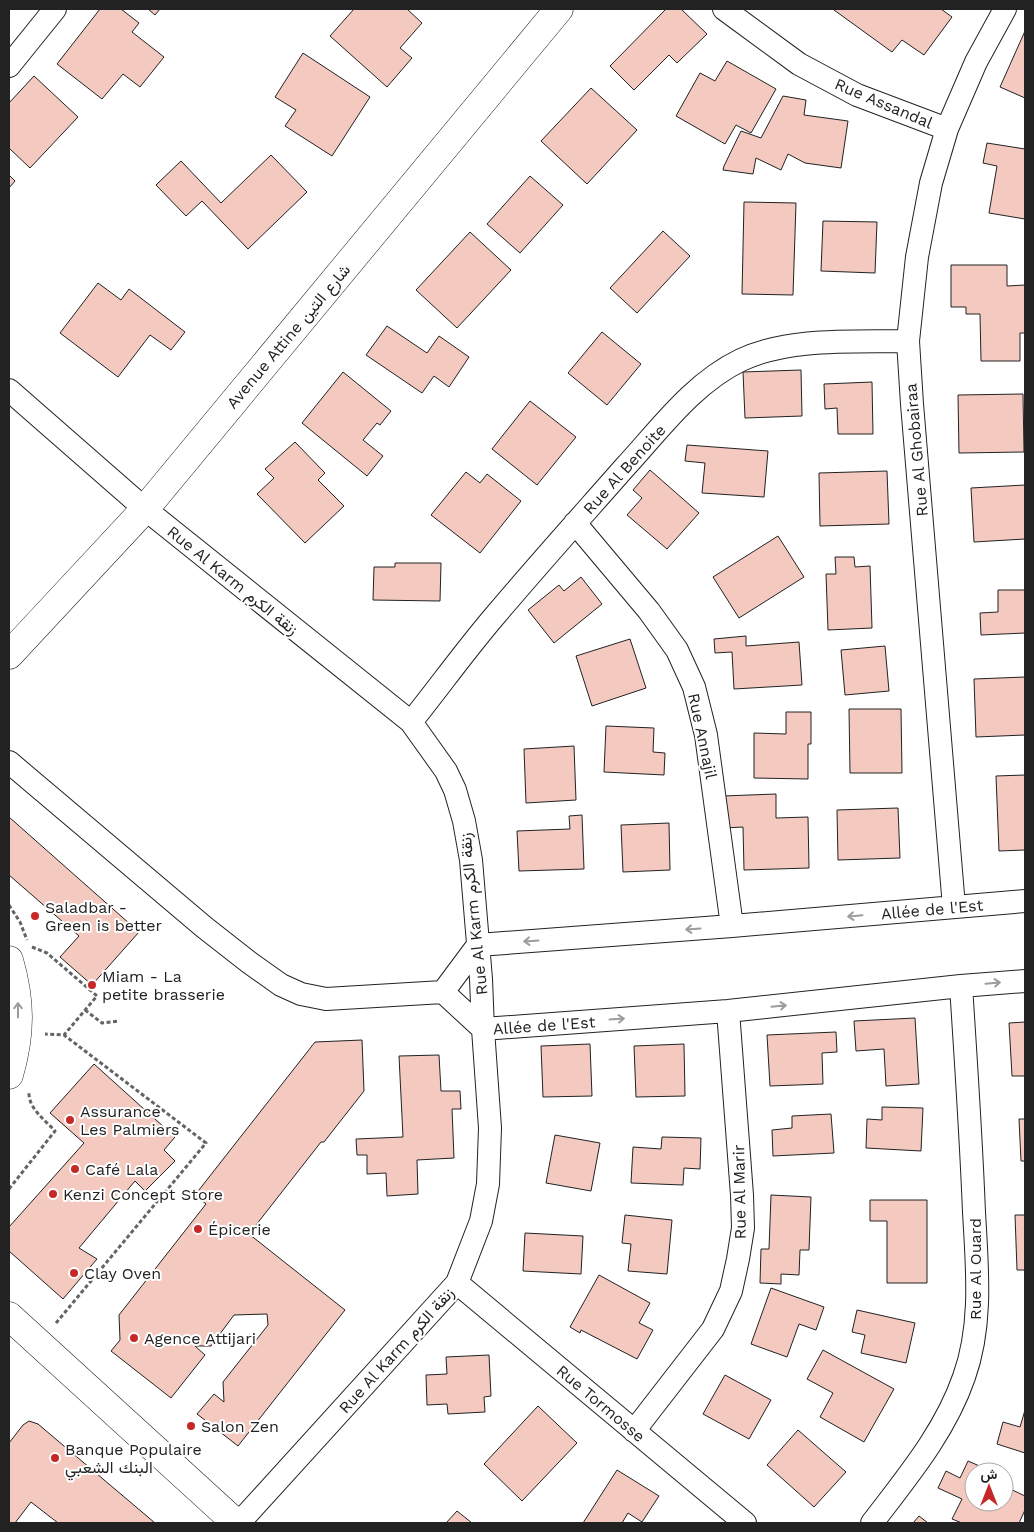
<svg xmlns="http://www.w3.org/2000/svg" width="1034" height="1532" font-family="'Work Sans',Vazirmatn,sans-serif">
	<rect width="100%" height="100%" fill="#fff"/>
	<path fill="#f3c9c0" stroke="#222" d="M100,9H121L139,23L132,32L164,57L140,87L123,74L102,99L57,64Z
		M148,9H160L155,15Z
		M354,9H407L422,23L400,48L412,58L387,87L330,36Z
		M666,9H681L707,34L677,63L669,55L634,90L610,66Z
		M835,9H941L952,17L924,55L902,40L892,52L834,10Z
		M1025,31V98L1000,87Z
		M303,53L370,97L332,156L285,126L296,110L275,97Z
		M727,61L776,89L751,133L736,125L725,144L676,116L700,73L715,81Z
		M34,76L78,117L30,168L9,148V103Z
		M591,88L637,130L587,184L541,141Z
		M783,96L806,100L804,115L848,121L841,168L805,163L788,154L781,170L756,158L753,174L723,170L724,166L741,131L761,138Z
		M987,143L1025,149V219L989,213L997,166L983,163Z
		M271,155L307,192L248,249L202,201L186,216L156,185L181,161L221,203Z
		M9,175L15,181L9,188Z
		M530,176L563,205L520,253L487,224Z
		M744,202L796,203L793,295L742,294Z
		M823,221L877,222L875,273L821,271Z
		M663,231L690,256L637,313L610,288Z
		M470,232L511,270L457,328L416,290Z
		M951,265H1007V286L1025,285V333H1020V361H981L980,314H966V307H951Z
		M98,283L121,300L129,289L185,332L171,350L150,335L118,377L60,333Z
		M387,326L427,353L439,336L469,357L449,387L434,376L422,393L366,355Z
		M602,332L641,364L607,405L568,373Z
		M801,370L802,416L745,418L743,372Z
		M343,372L391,411L380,425L377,423L363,440L383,456L367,476L302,423Z
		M872,382L873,434H838L837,408L825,409L824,384Z
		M1023,394L1024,452L959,453L958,395Z
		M530,401L576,437L537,485L492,449Z
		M295,442L325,473L318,480L344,506L305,543L257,494L274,478L265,469Z
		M687,445L768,451L764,497L702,493L705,463L685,461Z
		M650,470L699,513L667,549L627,515L642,498L633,490Z
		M887,471L889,524L820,526L819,473Z
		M466,472L480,483L487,474L521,501L480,553L431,515Z
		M1025,485V539L974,542L971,488Z
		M778,536L804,577L739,618L713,577Z
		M835,557H854L855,567L870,566L872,628L828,630L826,574H836Z
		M395,563H441L440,601L373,600L374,567H395Z
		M581,577L602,604L554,643L528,610L559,585L564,591Z
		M998,590H1025V633L981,635L980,613L998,612Z
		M746,636V646L799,642L802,685L734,689L732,652L715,653L714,639Z
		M630,639L646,688L592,706L576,656Z
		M885,646L889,691L845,695L841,650Z
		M1025,677V735L976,737L974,679Z
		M849,709H901L902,773H850Z
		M786,712H811V744H808V779L754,778V733L786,734Z
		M606,726L654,728L653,752L665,753L664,775L604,772Z
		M574,746L576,800L526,803L524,749Z
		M1025,775V850L999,851L996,776Z
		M776,794V818L808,817L809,868L744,870L743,827L724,828L723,796Z
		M898,808L900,858L838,860L837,810Z
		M582,815L584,869L519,871L517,831L570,829L569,816Z
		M9,817L139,932L92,985L60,957L79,936L9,875Z
		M669,823L670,870L623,872L621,825Z
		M915,1018L919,1084L886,1086L884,1049L856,1051L854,1021Z
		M1025,1022V1076H1012L1009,1023Z
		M836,1032L837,1052L822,1053L823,1084L770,1086L767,1035Z
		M362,1040L364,1091L324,1142H321L249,1234L345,1310L238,1446L197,1414L214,1394L224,1402L223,1382L268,1325L267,1314L234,1315L211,1346H195L205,1355L171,1398L111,1351L120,1340L119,1315L206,1204L195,1195L315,1042Z
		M590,1044L592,1096L543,1097L541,1046Z
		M684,1044L685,1096L636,1097L634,1046Z
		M439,1055L441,1091H460L461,1109H452L454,1158L417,1160L418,1194L387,1196L386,1173L367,1174V1155H357L356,1139L403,1137L399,1056Z
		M94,1064L175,1137L164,1150L175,1161L145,1191L135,1181L79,1248L97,1259L63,1299L9,1251V1227L84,1143L50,1113Z
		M882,1107L923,1108L921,1151L866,1148L867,1119L882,1120Z
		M831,1114L834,1153L773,1156L772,1130L792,1128V1116Z
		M1019,1119H1025V1161H1021Z
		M555,1135L600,1143L591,1191L546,1183Z
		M662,1137L701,1138L700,1169L684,1168L683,1185L631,1183L633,1147L661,1149Z
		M771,1195L811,1197L809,1250H800L799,1275L781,1274V1284L760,1283L761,1249H769Z
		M870,1200H927V1283H887V1221H870Z
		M625,1215L672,1220L667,1274L628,1271L631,1244L622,1243Z
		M1015,1215H1025V1270H1017Z
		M525,1233L583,1236L581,1274L523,1271Z
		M599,1275L650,1303L639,1323L653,1330L637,1359L581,1330L580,1333L570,1327Z
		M771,1288L824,1307L816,1330L799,1324L787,1357L751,1344Z
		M857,1310L915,1323L906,1363L861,1353L865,1335L852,1332Z
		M823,1350L894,1389L864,1442L820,1417L833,1393L807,1379Z
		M489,1355L491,1396L484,1397L485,1412L448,1414L447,1404L427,1405L426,1375L447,1374L446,1357Z
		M725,1375L771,1400L749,1439L703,1414Z
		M538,1406L577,1443L522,1501L484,1464Z
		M1025,1410V1453L997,1444L1003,1422L1020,1427Z
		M29,1421L38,1424L155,1523H58L31,1502L15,1523H9V1443L23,1425Z
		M798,1430L846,1472L814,1507L767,1465Z
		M968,1461L991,1471L990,1472H974V1502H1004V1486L1025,1496V1510L1019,1523H962L952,1519L962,1499L938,1488L946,1471L960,1478Z
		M617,1470L659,1496L642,1522L628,1513L622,1523H583Z
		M457,1511L472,1523H446Z
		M919,1516L928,1523H913Z"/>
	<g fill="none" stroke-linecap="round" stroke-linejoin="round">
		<g stroke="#222" stroke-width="24">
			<path id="street" d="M724,9L799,64L857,95L947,129
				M9,66L55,9
				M9,390L145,509L411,722L446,771L455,790L464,821L471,860L481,979L483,1029L490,1128L488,1184L481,1221L457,1283L239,1523
				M575,523L649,611L677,650L694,687L706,735L732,926
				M411,722C439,687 465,651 493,618C536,567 581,517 625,467C660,429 693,383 741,360C790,337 855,342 908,341
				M9,762L204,927L250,963L281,985L301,994L326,999L443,992
				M954,907L912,404L908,341L917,257L931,183L947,129L976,62L1005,9
				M443,992L478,945L732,926L1025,901
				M443,992L483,1029L728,1011L961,986L1025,981
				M457,1283L745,1523
				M634,1431L713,1329L731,1291L738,1259L743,1228L742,1195L728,1011
				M872,1523C907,1477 945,1432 964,1377C983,1324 977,1267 974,1212C971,1137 966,1061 961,986"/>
		</g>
		<g stroke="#222" stroke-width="29">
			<path id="secondary" d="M9,655L145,509L559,9
				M9,960C21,1001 21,1034 9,1075
				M9,1316L236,1523"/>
		</g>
		<path stroke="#646464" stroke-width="3" stroke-dasharray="4 2.5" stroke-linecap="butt" d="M9,905L20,922L27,940
			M32,947L47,953L97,996L64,1035L45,1034
			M85,1010L102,1023L119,1021
			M9,1189L55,1131C45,1120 28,1108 29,1092
			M56,1323L206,1143L64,1035"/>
		<use href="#street" stroke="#fff" stroke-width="22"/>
		<use href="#secondary" stroke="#fff" stroke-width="28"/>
	</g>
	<defs><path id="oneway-shaft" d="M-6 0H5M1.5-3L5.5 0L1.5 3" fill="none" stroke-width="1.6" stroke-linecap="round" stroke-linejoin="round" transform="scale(1.25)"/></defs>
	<g stroke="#9c9c9c">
		<use href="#oneway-shaft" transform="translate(855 916) rotate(175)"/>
		<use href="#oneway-shaft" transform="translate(693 929) rotate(176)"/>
		<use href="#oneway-shaft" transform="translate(531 941) rotate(176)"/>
		<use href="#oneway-shaft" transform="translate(993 983) rotate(-5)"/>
		<use href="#oneway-shaft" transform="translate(779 1006) rotate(-6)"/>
		<use href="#oneway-shaft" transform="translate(18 1010) rotate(-90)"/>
		<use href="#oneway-shaft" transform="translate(617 1019) rotate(-4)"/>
	</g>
	<g fill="#c62828" stroke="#fff" stroke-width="2">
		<circle cx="35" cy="916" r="5"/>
		<circle cx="92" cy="985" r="5"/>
		<circle cx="70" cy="1120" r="5"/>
		<circle cx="75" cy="1169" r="5"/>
		<circle cx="53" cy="1194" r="5"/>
		<circle cx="198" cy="1229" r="5"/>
		<circle cx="74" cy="1273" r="5"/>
		<circle cx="134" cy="1338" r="5"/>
		<circle cx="191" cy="1426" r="5"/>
		<circle cx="55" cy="1458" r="5"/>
	</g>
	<g text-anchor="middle" stroke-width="4" stroke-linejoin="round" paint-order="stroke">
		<g font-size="16" fill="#222" stroke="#fff">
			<text transform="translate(884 103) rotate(23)" y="6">Rue Assandal</text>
			<text transform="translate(288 336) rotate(-50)" y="6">Avenue Attine شارع التين</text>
			<text transform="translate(916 450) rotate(-95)" y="6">Rue Al Ghobairaa</text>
			<text transform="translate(624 469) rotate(-48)" y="6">Rue Al Benoite</text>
			<text transform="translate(233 580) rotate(39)" y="6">Rue Al Karm زنقة الكرم</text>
			<text transform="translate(703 736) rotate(78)" y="6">Rue Annajil</text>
			<text transform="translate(932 909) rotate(-5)" y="6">Allée de l'Est</text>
			<text transform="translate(473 914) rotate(-96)" y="6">Rue Al Karm زنقة الكرم</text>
			<text transform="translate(544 1025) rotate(-4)" y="6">Allée de l'Est</text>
			<text transform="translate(739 1192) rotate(-91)" y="6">Rue Al Marir</text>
			<text transform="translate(975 1269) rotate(-90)" y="6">Rue Al Ouard</text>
			<text transform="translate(396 1350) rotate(-48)" y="6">Rue Al Karm زنقة الكرم</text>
			<text transform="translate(601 1403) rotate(40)" y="6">Rue Tormosse</text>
		</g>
		<g font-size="16" fill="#222" stroke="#fff" text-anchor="start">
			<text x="45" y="913">Saladbar -<tspan x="45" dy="18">Green is better</tspan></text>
			<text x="102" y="982">Miam - La<tspan x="102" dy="18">petite brasserie</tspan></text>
			<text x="80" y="1117">Assurance<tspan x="80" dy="18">Les Palmiers</tspan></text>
			<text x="85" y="1175">Café Lala</text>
			<text x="63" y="1200">Kenzi Concept Store</text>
			<text x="208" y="1235">Épicerie</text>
			<text x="84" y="1279">Clay Oven</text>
			<text x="144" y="1344">Agence Attijari</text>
			<text x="201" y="1432">Salon Zen</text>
			<text x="65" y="1455">Banque Populaire<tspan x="65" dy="18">البنك الشعبي</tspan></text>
		</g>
	</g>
	<rect width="1034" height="1532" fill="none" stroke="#222222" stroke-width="20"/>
	<g transform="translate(989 1487)"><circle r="24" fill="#ffffff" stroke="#a7a7a7"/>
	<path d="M0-4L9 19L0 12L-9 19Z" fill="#c62828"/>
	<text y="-8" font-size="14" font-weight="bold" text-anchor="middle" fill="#222222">ش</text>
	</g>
</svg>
